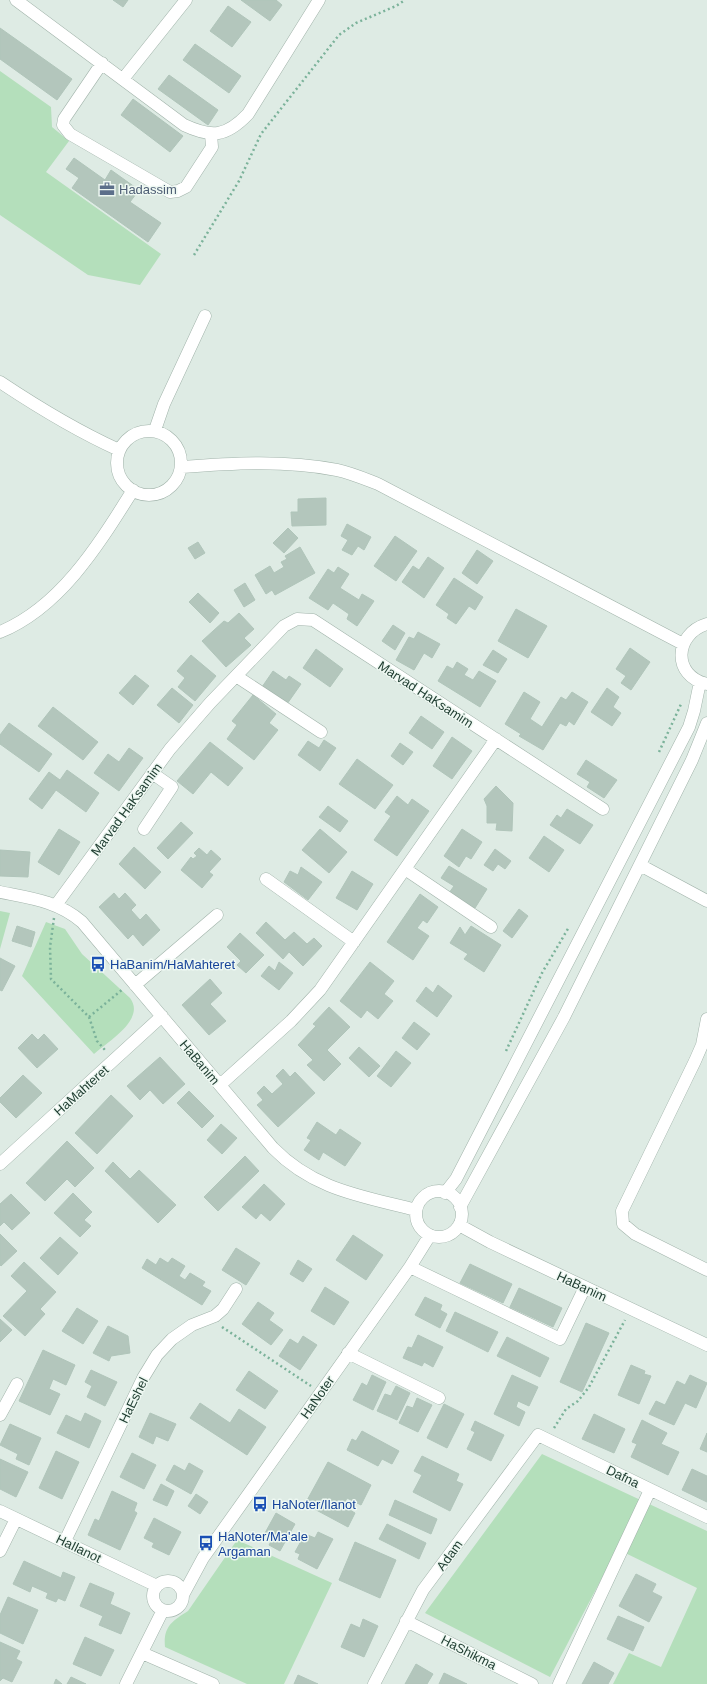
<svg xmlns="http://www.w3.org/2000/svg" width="707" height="1684" font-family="Arial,sans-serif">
	<rect width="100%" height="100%" fill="#deebe4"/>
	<path fill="#b4dfbb" d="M0,71L51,107L52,127L69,141L46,172L161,254L140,285L88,275L0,215Z
		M0,911L10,913L0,949Z
		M46,922L65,929L82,954L130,998C146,1019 109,1041 94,1054L22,976Z
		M542,1454L707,1531V1684H613L629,1653L661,1667L697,1588L617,1549L550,1677L425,1613Z
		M237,1540L332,1583L284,1684H247L165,1647C163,1627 172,1621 188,1611Z"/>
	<path fill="#b3c6bc" stroke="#b0c5ba" d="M113,0H128L123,7Z
		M241,0H276L282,5L270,21Z
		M228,6L251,22L232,47L210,31Z
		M0,28L72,79L57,100L0,59Z
		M195,44L241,76L229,93L183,60Z
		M169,75L218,110L208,125L158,89Z
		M133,99L183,136L170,152L121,115Z
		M74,158L105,180L111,170L139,190L130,202L161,223L148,242L72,188L79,178L66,169Z
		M326,498V525L292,526L291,512H298V499Z
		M347,524L371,537L364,550L358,546L352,555L342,550L348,540L341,536Z
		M288,528L298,538L284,553L273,543Z
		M395,536L417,551L396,581L374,566Z
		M198,542L205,553L195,559L188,548Z
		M300,547L315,573L275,595L272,590L266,594L255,575L270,566L274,573L284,567L281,562L287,559L285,556Z
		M477,550L493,561L477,584L462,573Z
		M428,557L444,568L424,598L402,582L413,566L419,570Z
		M338,567L349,574L340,588L359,600L362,594L374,601L357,626L347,619L349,614L333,603L328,610L309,598L328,569L334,573Z
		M454,578L483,597L475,610L469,606L456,624L447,618L449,614L436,605Z
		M245,583L255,600L244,607L234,590Z
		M198,593L219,613L210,623L189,602Z
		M516,609L547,626L528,658L498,641Z
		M239,613L254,629L244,638L251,645L226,667L202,641L224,621L228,623Z
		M393,625L405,633L395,650L382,641Z
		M418,632L440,644L432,658L424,653L414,670L396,660L409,637L414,639Z
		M630,648L650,662L631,690L621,683L626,676L616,669Z
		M316,649L343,669L330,687L303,668Z
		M493,650L507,659L498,673L483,665Z
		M191,655L216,676L195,701L178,687L185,678L177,671Z
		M457,662L468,669L464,675L473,680L479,671L496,681L480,707L438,681L447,666L453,669Z
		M273,671L286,680L289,676L301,684L287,704L262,687Z
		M135,675L149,686L133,705L119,693Z
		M172,688L193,705L179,723L157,705Z
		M607,688L619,697L613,707L621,713L612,726L591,712Z
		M524,692L540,702L530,719L542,727L561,697L566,700L572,692L588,702L574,725L569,721L566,726L560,723L543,750L519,736L521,734L505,724Z
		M253,695L276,714L269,723L278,730L254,760L227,739L237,725L232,721Z
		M53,707L98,742L83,760L38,726Z
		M421,716L444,732L432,749L409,733Z
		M9,723L52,754L39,772L0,744V735Z
		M452,737L472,751L452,779L433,766Z
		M324,740L336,748L320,771L298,755L308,741L319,748Z
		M210,742L243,768L228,786L211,772L193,794L177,781Z
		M400,743L413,752L403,765L391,756Z
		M129,748L143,758L119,791L94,773L108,754L119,762Z
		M357,759L393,785L375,809L339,784Z
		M586,760L617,780L604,798L587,787L590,782L577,774Z
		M67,770L99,793L86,812L56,790L42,809L29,799L49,772L60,780Z
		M496,786L513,803L512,831L496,830L497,823H487V806L484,799Z
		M397,796L408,805L412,799L429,811L397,856L374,840L391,816L385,812Z
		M328,806L348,821L340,832L319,817Z
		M567,809L593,825L580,844L550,825L557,815L561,818Z
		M181,822L193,833L168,859L157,848Z
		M59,829L80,842L59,875L38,862Z
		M320,829L347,852L329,873L302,850Z
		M462,829L482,842L471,859L466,856L459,867L444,856Z
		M544,836L564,850L549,872L529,858Z
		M134,847L161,872L145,889L119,864Z
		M199,848L207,855L211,850L221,859L209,872L213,875L202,888L181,870L191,857L193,859L197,856L194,853Z
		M495,849L511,861L505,869L498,864L493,871L484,865Z
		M0,850L30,852L28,877L0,876Z
		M449,866L487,889L475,908L449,893L454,886L441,878Z
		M301,867L322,882L308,900L284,882L290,871L298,875Z
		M352,871L373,884L357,910L336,898Z
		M114,893L119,899L125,893L136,905L131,910L140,920L146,914L160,930L143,946L133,934L128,939L99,907Z
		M420,894L438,907L427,923L423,920L417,928L429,936L413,960L387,942Z
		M519,909L528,916L512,938L503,931Z
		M266,922L285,940L294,932L307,944L314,938L322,946L303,966L289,952L283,959L256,933Z
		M17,926L35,932L31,947L12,941Z
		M471,926L501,945L484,972L464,959L468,954L450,943L460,927L465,935Z
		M240,933L264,955L246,973L237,965L241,961L227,947Z
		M0,958L15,966L2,991L0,990Z
		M279,962L293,973L279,990L261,976L269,966L275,971Z
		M370,962L394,981L384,994L393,1001L378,1019L367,1010L361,1018L340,1001Z
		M210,979L222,993L210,1004L226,1021L209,1035L182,1005Z
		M438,985L452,996L437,1017L416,1001L426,987L433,993Z
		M329,1007L350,1027L327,1050L341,1064L324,1081L307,1065L313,1060L298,1045L316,1026L313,1024Z
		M414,1022L430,1034L417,1050L402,1038Z
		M32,1034L38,1040L44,1034L58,1049L37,1068L18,1048Z
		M359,1047L380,1066L369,1077L349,1058Z
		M396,1051L411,1063L391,1087L377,1076Z
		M160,1057L185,1084L163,1104L150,1090L140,1100L127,1086Z
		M283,1069L290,1077L295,1072L315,1093L278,1127L257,1105L263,1100L257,1093L264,1086L272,1094L283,1084L276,1076Z
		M23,1075L42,1093L16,1118L0,1102V1098Z
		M189,1091L214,1116L202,1128L177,1103Z
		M111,1095L133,1116L97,1154L75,1133Z
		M317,1122L336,1135L340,1129L361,1143L345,1166L323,1152L319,1160L304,1150L311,1140L307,1138Z
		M221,1124L237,1138L222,1154L207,1140Z
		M67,1141L94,1168L75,1187L67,1179L45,1201L26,1183Z
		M245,1156L259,1171L218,1211L204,1197Z
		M113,1162L130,1179L139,1170L176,1205L158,1223L105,1171Z
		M264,1184L285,1204L270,1221L261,1213L256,1219L242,1207Z
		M73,1193L92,1212L84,1220L91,1226L80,1237L54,1213Z
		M11,1194L30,1213L12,1230L4,1222L0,1226V1204Z
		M0,1234L17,1251L1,1266L0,1265Z
		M353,1235L383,1255L366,1280L336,1260Z
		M60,1237L78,1253L58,1275L40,1258Z
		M236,1248L260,1263L246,1285L222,1270Z
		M160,1258L168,1263L172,1258L185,1266L179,1276L185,1280L190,1273L205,1282L202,1286L211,1291L202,1305L142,1268L147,1259L156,1265Z
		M298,1260L312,1269L303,1282L290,1274Z
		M24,1262L56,1292L40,1309L45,1314L25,1336L3,1316L27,1291L11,1276Z
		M470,1264L512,1284L503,1303L460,1283Z
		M325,1287L349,1302L334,1325L311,1311Z
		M519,1288L562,1308L553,1327L510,1307Z
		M425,1297L442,1305L440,1310L447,1314L440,1328L415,1315Z
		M258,1302L274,1313L269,1320L283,1330L271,1345L242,1324Z
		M77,1308L98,1321L83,1344L62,1331Z
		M455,1312L498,1332L488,1352L446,1331Z
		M0,1319L12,1330L0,1342Z
		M586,1323L609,1333L582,1392L560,1382Z
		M108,1326L128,1336L130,1353L111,1356L109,1361L93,1353Z
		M418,1335L443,1347L433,1367L424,1362L422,1366L403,1358L408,1347L412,1348Z
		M303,1336L317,1345L300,1370L279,1356L290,1339L298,1344Z
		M507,1337L549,1358L540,1377L497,1356Z
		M43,1350L75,1365L66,1385L53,1379L49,1389L60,1394L50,1415L19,1401Z
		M631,1365L645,1371L644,1374L651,1376L639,1404L618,1395Z
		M91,1370L117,1382L105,1406L87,1397L92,1386L85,1382Z
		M249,1371L278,1391L265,1409L236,1390Z
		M372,1375L386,1382L373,1410L353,1400L362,1383L367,1386Z
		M512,1375L538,1387L529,1406L518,1401L516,1407L525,1412L519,1426L494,1414Z
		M690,1375L707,1383L696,1408L685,1403L674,1425L649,1414L656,1401L665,1405L677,1381L685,1385Z
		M396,1386L410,1393L397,1420L377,1411L385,1394L391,1396Z
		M417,1398L432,1405L418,1432L399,1423L407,1406L413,1408Z
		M200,1403L230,1423L239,1409L266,1427L247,1455L190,1418Z
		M444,1404L464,1414L447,1448L427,1438Z
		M85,1413L101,1421L89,1448L57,1433L66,1415L81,1422Z
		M150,1413L176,1424L168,1441L156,1436L153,1444L139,1437Z
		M594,1414L625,1429L614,1453L582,1439Z
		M642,1420L667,1433L661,1444L679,1452L668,1475L631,1457L637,1444L632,1442Z
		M475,1421L504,1435L491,1461L467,1449L475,1432L471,1430Z
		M10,1424L41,1438L29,1465L16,1459L18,1454L0,1445Z
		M362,1431L399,1451L392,1464L382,1459L378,1466L347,1450L352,1439L356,1441Z
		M707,1433V1452L700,1449Z
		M56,1451L79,1462L62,1499L39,1488Z
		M132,1453L156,1465L144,1489L120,1477Z
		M422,1456L459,1474L456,1481L463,1484L450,1511L413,1492L422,1475L414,1471Z
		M0,1459L28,1472L16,1497L0,1489Z
		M328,1462L371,1485L361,1505L347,1498L343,1506L355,1513L348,1527L305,1504Z
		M189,1463L203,1471L191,1494L166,1480L174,1465L185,1471Z
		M692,1469L707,1476V1502L682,1490Z
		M161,1484L174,1491L167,1506L153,1500Z
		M112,1491L137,1503L134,1511L137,1513L120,1550L88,1535L95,1519L99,1521Z
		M196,1494L208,1502L200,1514L188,1506Z
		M395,1500L437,1519L431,1534L389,1515Z
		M276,1513L295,1524L280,1551L269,1545L273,1538L265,1533Z
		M154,1518L181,1532L169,1555L152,1547L154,1543L144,1538Z
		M387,1524L426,1543L419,1559L379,1539Z
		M318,1532L333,1539L317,1569L298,1559L300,1554L295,1552L305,1534L315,1538Z
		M355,1542L396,1560L380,1598L339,1580Z
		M24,1561L61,1578L63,1572L75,1577L65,1601L58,1598L56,1602L46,1598L48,1593L32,1586L30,1592L13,1584Z
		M636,1574L656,1584L652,1592L662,1597L649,1622L619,1606Z
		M90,1583L114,1593L110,1604L130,1613L121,1634L99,1625L103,1616L80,1606Z
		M8,1597L38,1610L23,1644L0,1633V1615Z
		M618,1616L644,1627L633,1651L607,1639Z
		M363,1619L378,1626L364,1657L341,1647L351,1624L360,1628Z
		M85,1637L114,1650L101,1676L73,1664Z
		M0,1642L20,1651L16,1659L22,1662L12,1682L3,1678L0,1681Z
		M594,1662L614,1673L608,1684H582Z
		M416,1664L433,1674L427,1684H405Z
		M444,1673L467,1684H439Z
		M298,1675L318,1684H294Z
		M71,1677L86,1684H67Z
		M56,1679L62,1684H54Z"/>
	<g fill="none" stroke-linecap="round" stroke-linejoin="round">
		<g stroke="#a1b3aa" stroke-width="13">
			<path id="minor" d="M16,0L184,125C212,138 226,137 248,114L319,0
				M102,63L64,119L63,125L70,134L170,192L178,191L186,187L212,147L211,134
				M123,79L186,0
				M0,382C39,408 77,431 119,450
				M155,430L164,404L205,316
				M117 463a32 32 0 1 1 64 0a32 32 0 1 1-64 0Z
				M182,467C234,463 286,460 337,470C351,473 365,479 378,484L683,644
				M707,624C674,634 672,676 707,684
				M0,632C61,607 99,544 133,490
				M236,676L321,732
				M144,829L172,787L152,773
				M640,865L707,901
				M405,869L491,927
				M266,879L354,942
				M0,892C30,898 58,901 82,922L273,1148C314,1190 362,1196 416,1210
				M56,905L170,749L210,703L284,626L297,619L313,620L603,809
				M135,985L217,915
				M707,1019L702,1045L695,1061L622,1211L623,1224L635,1234L707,1270
				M220,1085L291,1021L320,990L496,739
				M0,1164L162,1016
				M416 1214a23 23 0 1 1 46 0a23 23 0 1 1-46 0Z
				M445,1193L456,1179L689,727L694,711L700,682
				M460,1207L564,1017L692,760L707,723
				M459,1225L490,1242L707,1345
				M410,1267L560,1339L585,1287
				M348,1353L439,1398
				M0,1415L17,1384
				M0,1511L157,1586
				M65,1541L143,1378L157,1355L172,1339L192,1325L215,1316L223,1309L236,1289
				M0,1551L16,1519
				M153 1596a15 15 0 1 1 30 0a15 15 0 1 1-30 0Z
				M183,1595L203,1558L410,1267L430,1235
				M406,1621L532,1684
				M142,1653L213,1684
				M126,1684L163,1610
				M374,1684L423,1590L538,1435L707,1517
				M559,1684L650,1490"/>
		</g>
		<path stroke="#7bb29a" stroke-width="2.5" stroke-dasharray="2 3" stroke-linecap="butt" d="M194,255L239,181L261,134L339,35L356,23L396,6L405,0
			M659,752L682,702
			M54,918L50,947L51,979L89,1017L97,1041L105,1050
			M89,1017L123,989
			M506,1051L542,973L569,927
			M222,1327L311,1386
			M554,1428L566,1409L578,1401L589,1387L625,1320"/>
		<use href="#minor" stroke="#fff" stroke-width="12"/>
	</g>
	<defs>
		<g id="office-bare" transform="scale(1.2)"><path d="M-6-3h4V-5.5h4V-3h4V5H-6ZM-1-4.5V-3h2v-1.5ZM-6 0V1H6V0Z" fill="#5c6f8a" stroke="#eef8f2" stroke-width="2.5" paint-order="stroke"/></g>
		<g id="bus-bare" transform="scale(1.2)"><path d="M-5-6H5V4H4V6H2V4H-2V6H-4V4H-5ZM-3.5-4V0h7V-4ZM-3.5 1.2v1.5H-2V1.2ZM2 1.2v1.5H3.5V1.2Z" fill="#1a4fb4" stroke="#eef8f2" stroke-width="2.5" paint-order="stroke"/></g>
	</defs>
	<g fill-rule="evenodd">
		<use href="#office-bare" x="107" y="189"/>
		<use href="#bus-bare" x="98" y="964"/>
		<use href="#bus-bare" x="260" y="1504"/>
		<use href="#bus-bare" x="206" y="1543"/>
	</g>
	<g text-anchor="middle" stroke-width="3" stroke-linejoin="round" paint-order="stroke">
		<g font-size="13" fill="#4e5e75" stroke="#eef8f2" text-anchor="start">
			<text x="119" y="194">Hadassim</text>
		</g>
		<g font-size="13" fill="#1e3c30" stroke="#eef8f2">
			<text transform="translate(426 694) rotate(33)" y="5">Marvad HaKsamim</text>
			<text transform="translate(126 809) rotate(-54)" y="5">Marvad HaKsamim</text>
			<text transform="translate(200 1062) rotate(50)" y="5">HaBanim</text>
			<text transform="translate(81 1090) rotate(-42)" y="5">HaMahteret</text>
			<text transform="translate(582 1286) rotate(25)" y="5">HaBanim</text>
			<text transform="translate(317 1397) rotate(-55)" y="5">HaNoter</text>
			<text transform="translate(133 1400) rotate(-64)" y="5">HaEshel</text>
			<text transform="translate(623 1476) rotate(26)" y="5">Dafna</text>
			<text transform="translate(79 1548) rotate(26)" y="5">HaIlanot</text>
			<text transform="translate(449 1555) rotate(-54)" y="5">Adam</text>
			<text transform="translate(469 1652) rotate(27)" y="5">HaShikma</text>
		</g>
		<g font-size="13" fill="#164399" stroke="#eef8f2" text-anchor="start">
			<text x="110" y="969">HaBanim/HaMahteret</text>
			<text x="272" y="1509">HaNoter/Ilanot</text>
			<text x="218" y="1541">HaNoter/Ma'ale<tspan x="218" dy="15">Argaman</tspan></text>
		</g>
	</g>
</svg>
